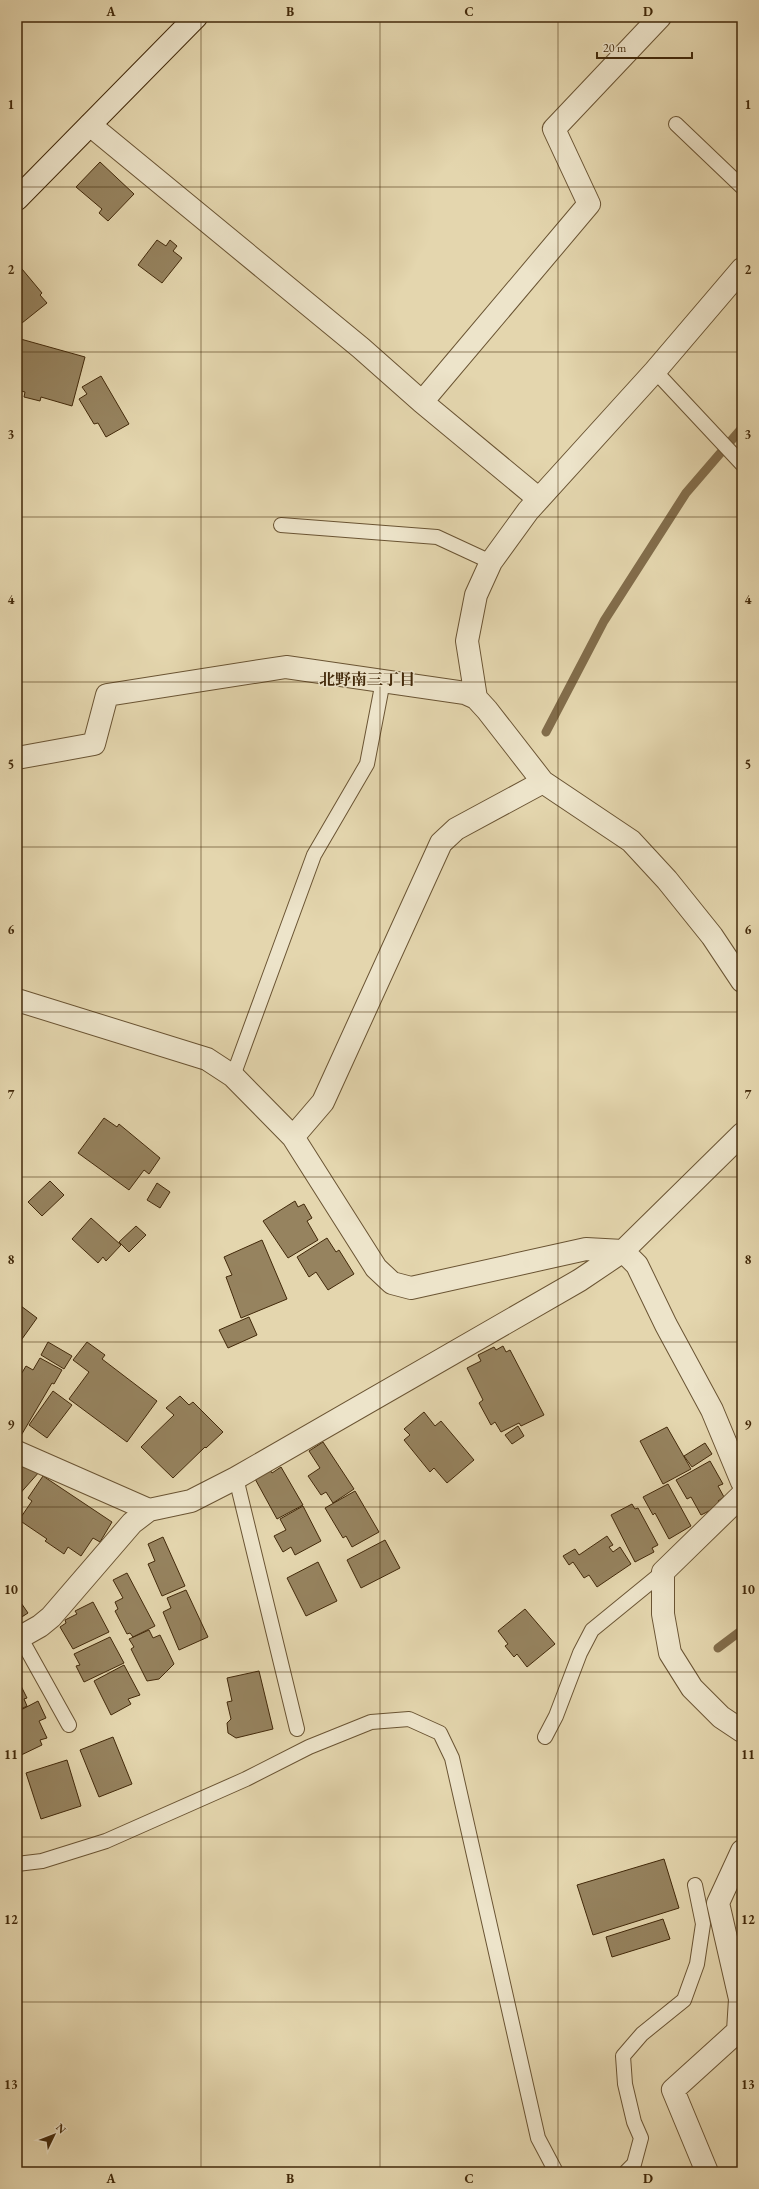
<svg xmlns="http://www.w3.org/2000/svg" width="759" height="2189" font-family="'EB Garamond','Noto Serif JP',serif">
	<rect width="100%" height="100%" fill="#e4d6ae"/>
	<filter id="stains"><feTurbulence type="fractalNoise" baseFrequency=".005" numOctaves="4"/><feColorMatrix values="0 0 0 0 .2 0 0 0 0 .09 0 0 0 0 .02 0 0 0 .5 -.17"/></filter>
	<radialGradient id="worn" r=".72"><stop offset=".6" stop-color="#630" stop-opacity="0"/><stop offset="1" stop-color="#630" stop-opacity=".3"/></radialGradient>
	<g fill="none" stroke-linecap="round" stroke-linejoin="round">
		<path stroke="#826d4b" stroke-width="9" d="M546,732L604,621L686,493L742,428
			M718,1648L742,1630"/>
	</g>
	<path fill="#96835f" stroke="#42290a" d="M100,162L134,194L108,221L99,213L102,209L76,187Z
		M157,240L166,246L170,240L177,246L173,251L182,258L162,283L138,265Z
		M17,263L42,293L40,295L47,303L17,327Z
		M17,338L85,357L72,406L41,397L40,401L24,397L25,392L17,390Z
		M101,376L129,424L106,437L98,423L94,424L79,399L87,394L82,387Z
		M104,1118L117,1127L119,1124L160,1158L149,1174L144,1170L129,1190L78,1153Z
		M50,1181L64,1195L42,1216L28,1202Z
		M157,1183L170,1192L160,1208L147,1200Z
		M295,1201L298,1207L304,1204L312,1218L307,1221L318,1240L288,1258L263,1221Z
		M91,1218L121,1245L106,1261L103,1257L98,1263L72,1239Z
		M136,1226L146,1235L129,1252L119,1242Z
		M327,1238L336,1252L339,1250L354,1274L328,1290L316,1272L309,1277L297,1257Z
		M262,1240L287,1299L241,1318L226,1277L232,1275L224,1257Z
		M17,1297L20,1300L17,1303L37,1318L17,1346Z
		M249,1317L257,1335L228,1348L219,1330Z
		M48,1342L72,1356L64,1369L41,1355Z
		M87,1342L105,1355L102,1359L157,1401L127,1442L69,1399L89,1372L73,1360Z
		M503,1346L506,1352L510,1350L544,1415L521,1426L519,1423L501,1432L495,1422L491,1425L479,1403L483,1400L467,1368L481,1361L478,1355L494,1347L496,1350Z
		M40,1358L62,1370L54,1384L52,1383L19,1439L17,1438V1381L26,1366L33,1370Z
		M53,1391L72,1405L47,1438L29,1425Z
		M180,1396L189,1405L193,1402L223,1432L206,1448L205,1447L173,1478L141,1447L174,1415L166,1408Z
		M424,1412L435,1426L441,1421L474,1460L447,1483L434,1468L430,1472L404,1440L410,1435L404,1429Z
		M518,1426L524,1436L512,1444L505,1435Z
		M667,1427L691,1469L663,1484L640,1441Z
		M323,1442L354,1489L333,1503L326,1492L321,1495L308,1476L320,1468L309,1451Z
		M705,1443L712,1454L692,1467L684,1456Z
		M17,1460L40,1471L17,1497Z
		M710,1461L723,1484L718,1486L724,1497L718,1501L721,1505L701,1515L691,1497L687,1499L676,1480Z
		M281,1467L303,1505L277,1519L254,1477L269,1468L272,1473Z
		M43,1476L112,1522L100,1542L93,1538L81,1556L68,1547L64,1554L45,1541L47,1539L19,1520L32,1501L28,1498Z
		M668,1484L691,1526L669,1539L655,1513L653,1515L643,1497Z
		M355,1491L379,1532L352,1547L346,1536L343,1538L325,1508Z
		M632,1504L635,1509L638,1508L658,1545L652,1548L654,1552L635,1562L611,1515Z
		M303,1506L321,1541L295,1555L291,1547L283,1552L274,1536L286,1530L280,1519Z
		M607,1536L613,1545L609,1547L613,1552L620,1547L631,1564L597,1587L589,1575L584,1578L573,1562L569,1565L563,1556L575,1549L579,1555Z
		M163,1537L185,1586L162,1596L148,1564L155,1561L148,1544Z
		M385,1540L400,1568L361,1588L347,1560Z
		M318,1562L337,1601L306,1616L287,1578Z
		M127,1573L155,1626L133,1637L130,1633L127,1634L115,1611L118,1609L115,1602L123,1598L113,1580Z
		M186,1590L208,1637L179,1650L163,1612L171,1608L167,1598Z
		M17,1597L28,1613L17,1620Z
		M93,1602L109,1632L73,1649L60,1627L66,1623L65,1620L77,1614L75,1611Z
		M525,1609L555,1644L527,1667L517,1654L514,1657L505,1646L508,1644L498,1631Z
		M149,1630L153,1638L160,1635L174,1664L159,1679L147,1681L131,1649L134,1647L129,1639Z
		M110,1637L124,1663L84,1682L76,1666L80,1665L74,1654Z
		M124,1665L140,1695L128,1699L131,1704L111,1715L94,1681Z
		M259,1671L273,1729L236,1738L228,1733L227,1723L231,1719L227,1702L232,1701L227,1678Z
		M17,1678L27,1698L24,1699L27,1706L17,1711Z
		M38,1701L46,1718L39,1721L47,1738L40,1740L42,1745L17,1757V1712Z
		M113,1737L132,1784L99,1797L80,1750Z
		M67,1760L81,1806L41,1819L26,1773Z
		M664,1859L679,1908L593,1935L577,1885Z
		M663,1919L670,1939L612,1957L606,1937Z"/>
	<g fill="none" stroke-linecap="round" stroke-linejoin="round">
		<g stroke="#6a5433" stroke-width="16">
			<path id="lane" d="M676,124L742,187
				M655,371L742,464
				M281,525L437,537L491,562
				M233,1076L314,855L367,764L383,681
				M236,1478L297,1729
				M20,1637L69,1725
				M545,1737L556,1716L580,1653L592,1630L663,1572
				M17,1864L42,1861L106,1841L246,1779L309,1747L371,1722L409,1719L440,1733L452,1758L538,2138L556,2172
				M626,2172L634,2164L641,2138L634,2122L625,2084L623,2056L642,2034L684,2000L697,1964L703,1924L695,1885"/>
		</g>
		<g stroke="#6a5433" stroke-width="24">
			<path id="street" d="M90,125L361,348L422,402L539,499
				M422,402L589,204L554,129L660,17
				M476,698L467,641L476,595L491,562L528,511L655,371L742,269
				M17,758L94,744L107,695L286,667L465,693L476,698L487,710L543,782L631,841L667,880L712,936L742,981
				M17,1000L207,1059L233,1076L293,1137L376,1268L392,1283L411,1288L586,1249L623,1251L637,1265L666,1325L712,1410L742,1482
				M293,1137L323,1102L441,843L456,829L543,782
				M17,1452L149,1510
				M742,1495L663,1572V1614L670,1653L692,1688L721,1717L742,1731
				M17,1639L40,1626L51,1617L132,1523L149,1510L191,1501L236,1478L580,1280L623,1251L742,1134
				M707,2172L673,2090L738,2031L740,1999L718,1903L742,1851"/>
		</g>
		<g stroke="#42290a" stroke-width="24">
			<path id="secondary" d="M17,199L196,17"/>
		</g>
		<use href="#lane" stroke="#ede4ca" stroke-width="14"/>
		<use href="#street" stroke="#ede4ca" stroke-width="22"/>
		<use href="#secondary" stroke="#ede4ca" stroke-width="22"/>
	</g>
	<path fill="none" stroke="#42290a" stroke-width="1" stroke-opacity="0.55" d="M201,17V2172M380,17V2172M558,17V2172M17,187H742M17,352H742M17,517H742M17,682H742M17,847H742M17,1012H742M17,1177H742M17,1342H742M17,1507H742M17,1672H742M17,1837H742M17,2002H742"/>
	<g text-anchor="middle" stroke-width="3" stroke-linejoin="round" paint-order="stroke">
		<g font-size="16" font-weight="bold" fill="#42290a" stroke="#ede4ca">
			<text x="367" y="685">北野南三丁目</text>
		</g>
	</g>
	<rect width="759" height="2189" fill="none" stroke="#e4d6ae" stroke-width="44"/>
	<g transform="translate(54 2135) rotate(47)" stroke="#ede4ca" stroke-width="3" paint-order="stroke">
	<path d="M0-3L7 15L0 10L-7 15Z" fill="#42290a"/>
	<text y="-6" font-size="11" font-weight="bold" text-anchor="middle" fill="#42290a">N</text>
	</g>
	<path d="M597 52v6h95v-6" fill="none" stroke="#42290a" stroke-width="2"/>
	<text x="603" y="52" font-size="12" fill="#42290a" stroke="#ede4ca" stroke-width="3" paint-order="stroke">20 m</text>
	<rect x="22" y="22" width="715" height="2145" fill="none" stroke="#42290a" stroke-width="1.5"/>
	<g font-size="13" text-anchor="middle" font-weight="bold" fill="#42290a">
		<text x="111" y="16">A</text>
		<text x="290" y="16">B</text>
		<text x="469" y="16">C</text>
		<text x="648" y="16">D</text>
		<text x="11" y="109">1</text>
		<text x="748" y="109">1</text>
		<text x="11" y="274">2</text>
		<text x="748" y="274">2</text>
		<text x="11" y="439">3</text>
		<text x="748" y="439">3</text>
		<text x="11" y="604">4</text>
		<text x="748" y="604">4</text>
		<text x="11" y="769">5</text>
		<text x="748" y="769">5</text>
		<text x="11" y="934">6</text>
		<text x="748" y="934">6</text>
		<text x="11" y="1099">7</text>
		<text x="748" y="1099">7</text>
		<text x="11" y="1264">8</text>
		<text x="748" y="1264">8</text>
		<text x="11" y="1429">9</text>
		<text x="748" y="1429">9</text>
		<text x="11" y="1594">10</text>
		<text x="748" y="1594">10</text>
		<text x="11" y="1759">11</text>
		<text x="748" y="1759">11</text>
		<text x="11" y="1924">12</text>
		<text x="748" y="1924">12</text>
		<text x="11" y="2089">13</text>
		<text x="748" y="2089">13</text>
		<text x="111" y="2183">A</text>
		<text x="290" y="2183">B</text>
		<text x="469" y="2183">C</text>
		<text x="648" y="2183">D</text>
	</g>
	<rect width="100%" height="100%" filter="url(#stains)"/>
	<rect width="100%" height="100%" fill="url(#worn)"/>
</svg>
